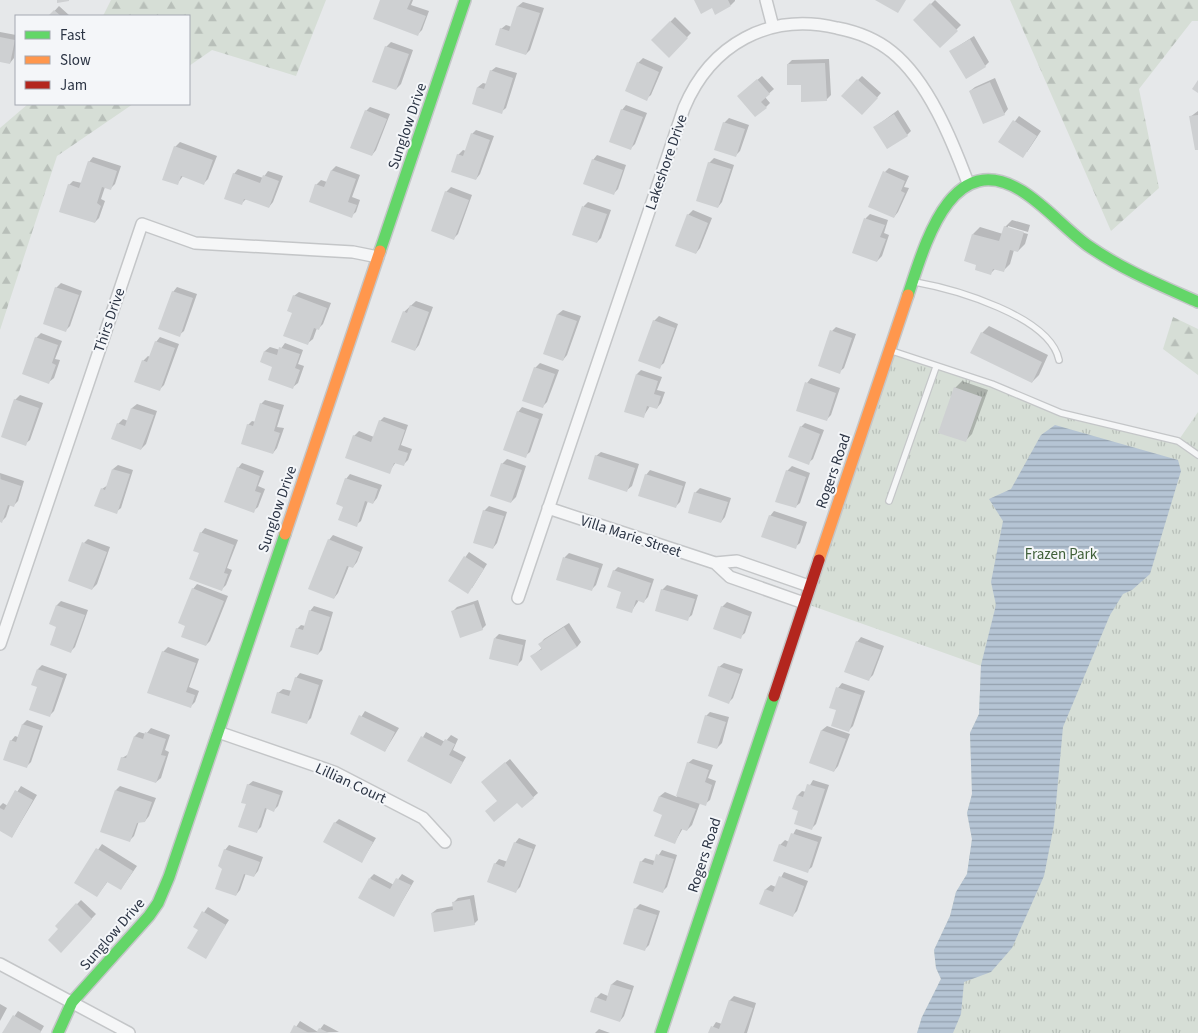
<svg xmlns="http://www.w3.org/2000/svg" width="1198" height="1033" font-family="'Source Sans 3',sans-serif">
	<defs>
		<pattern id="forest-firs" width="22" height="20" patternUnits="userSpaceOnUse" patternTransform="scale(1.25)"><rect width="22" height="20" fill="#d6ded6"/><path d="M5 1l3.5 6h-7zM16 11l3.5 6h-7z" fill="#b8bfb9"/></pattern>
		<pattern id="park-tufts" width="24" height="20" patternUnits="userSpaceOnUse" patternTransform="scale(1.25)"><rect width="24" height="20" fill="#d6ded6"/><path d="M3 7l-1-3M5 7V3M7 7l1-3M15 17l-1-3M17 17v-4M19 17l1-3" fill="none" stroke="#b8bfb9"/></pattern>
		<pattern id="water-rules" width="6" height="5" patternUnits="userSpaceOnUse" patternTransform="scale(1.25)"><rect width="6" height="5" fill="#b5c4d4"/><path d="M0 2.5h6" fill="none" stroke="#93a0ae"/></pattern>
	</defs>
	<rect width="100%" height="100%" fill="#e6e8ea"/>
	<path fill="url(#forest-firs)" d="M111,0H326L296,76L212,50L189,66V16H103Z
		M1010,0H1198V21H1192L1139,89L1159,188L1111,231Z
		M28,104H133L57,156L0,330V128Z
		M1173,317L1198,329V375L1163,349Z"/>
	<path fill="url(#park-tufts)" d="M890,350L1061,413L1178,441L1198,412V1033H917L922,1017L941,979L936,968L934,950L950,916L956,892L967,874L972,839L967,813L972,794L970,733L979,714L981,666L804,603Z"/>
	<path fill="url(#water-rules)" d="M1055,425L1178,460L1181,471L1150,574L1132,590L1123,594L1110,615L1063,727L1054,825L1044,876L1012,948L991,972L964,982L961,1014L953,1033H917L922,1017L941,979L936,968L934,950L950,916L956,892L967,874L972,839L967,813L972,794L970,733L979,714L981,665L996,605L991,582L1003,521L989,499L1011,489L1041,435Z"/>
	<path fill="#0003" d="M381,0H413L411,5L429,11L422,30L418,34Z
		M696,0H735V1L731,5L712,7Z
		M935,0L961,25L940,46L915,20Z
		M523,2L544,8L530,50L526,54L501,29L506,25L512,27L518,6Z
		M59,6L70,16H50Z
		M675,17L691,33L669,56L653,40Z
		M0,32L16,35L14,58L10,63L0,60Z
		M974,36L989,62L985,66L951,51Z
		M391,42L413,50L401,84L396,89L386,47Z
		M643,58L663,67L651,95L646,99L638,63Z
		M829,59L831,95L826,100L802,83L788,64L792,60Z
		M496,67L517,73L506,108L501,112L473,103L478,87L483,83L487,84L491,71Z
		M762,76L774,89L765,97L770,103L766,107L743,92Z
		M862,76L881,93L867,109L858,80Z
		M995,78L1008,109L1004,114L970,91L975,87Z
		M626,105L647,113L635,144L631,148L622,110Z
		M370,107L390,114L376,150L372,155L366,111Z
		M898,110L911,131L907,135L875,127Z
		M1198,111V149L1190,117Z
		M1019,116L1041,131L1027,152L1000,142Z
		M729,118L749,125L740,151L735,156L724,123Z
		M476,130L494,136L480,174L476,179L458,155L463,150L466,151L472,134Z
		M180,142L217,156L208,179L204,183L183,176L177,184L175,147Z
		M597,155L626,165L618,189L613,194L593,160Z
		M93,157L121,166L115,184L111,188L105,187L101,199L105,201L99,218L95,222L69,185L73,181L82,183L89,162Z
		M714,158L734,165L722,202L718,207L709,163Z
		M336,166L360,175L352,197L360,200L356,212L351,216L316,185L321,180L327,182L332,170Z
		M889,168L909,176L904,187L909,188L898,212L894,217L885,172Z
		M238,169L263,178L268,171L283,176L273,202L269,207L246,199L241,204L234,174Z
		M451,187L472,195L458,234L454,238L446,192Z
		M588,202L611,210L601,238L597,242L574,234L584,206Z
		M693,210L712,218L700,248L696,253L688,215Z
		M870,214L888,220L884,233L889,235L882,256L877,261L853,252L866,218Z
		M1012,220L1030,225L1028,232L1008,226V229L1028,234L1025,244L1018,251L1014,250L1010,264L1003,271L995,269L991,273L973,234L980,227L1003,234L1005,227Z
		M61,283L82,291L70,326L66,330L56,288Z
		M177,287L197,294L184,331L179,335L173,292Z
		M299,292L331,303L323,324L319,328H317L313,339L308,343L293,312L294,296Z
		M416,301L433,307L419,345L415,350L404,312Z
		M563,310L581,316L567,355L563,360L545,354L558,314Z
		M659,316L678,324L664,363L659,367L654,321Z
		M989,326L1048,355L1039,375L1032,382L982,333Z
		M836,327L856,334L844,368L839,372L832,331Z
		M41,333L62,341L55,359L60,360L54,378L49,382L36,338Z
		M160,337L179,344L164,385L160,389L143,361L148,356L150,357L156,342Z
		M285,343L303,350L298,364L304,366L298,383L293,387L274,366L262,362L265,351L270,347L280,350Z
		M540,363L559,370L547,402L543,406L535,368Z
		M641,370L662,377L657,390L665,392L661,403L657,408L650,406L643,417L637,374Z
		M811,378L840,388L831,415L826,420L807,383Z
		M962,381L988,390L972,434L965,441L955,388Z
		M20,395L43,403L30,440L25,444L15,400Z
		M265,400L284,405L277,427L284,428L277,448L273,453L248,425L252,421L256,422L261,404Z
		M137,404L157,411L146,444L141,449L118,424L123,419L128,421L132,408Z
		M522,407L543,414L530,452L525,456L518,412Z
		M384,417L408,425L401,445L412,449L408,460L403,465L396,462L389,472L354,436L359,431L374,437L380,421Z
		M805,423L824,430L813,459L808,463L801,427Z
		M601,452L639,464L632,486L627,490L596,456Z
		M507,459L526,466L516,497L511,502L502,464Z
		M242,463L264,471L258,486L265,489L258,507L253,511L238,468Z
		M118,465L133,470L121,508L116,512L102,489L108,485L113,469Z
		M792,466L810,473L800,503L795,507L787,471Z
		M650,470L686,482L680,502L675,507L646,475Z
		M0,473L24,481L18,501L13,506L10,505L6,517L2,521Z
		M350,474L382,485L377,498L373,503L368,501L361,521L356,525L344,506L346,479Z
		M700,488L731,498L725,517L721,522L695,493Z
		M489,506L507,512L497,543L493,548L484,511Z
		M774,511L807,522L800,543L795,547L770,516Z
		M205,528L238,540L227,568L232,570L226,585L222,589L201,533Z
		M333,535L363,547L357,562L353,567L349,566L338,593L334,598L329,540Z
		M88,539L110,547L97,584L92,589L84,543Z
		M469,552L487,564L472,588L449,580Z
		M569,553L603,564L596,585L591,590L558,579L565,557Z
		M618,567L654,579L648,597L643,602L639,600L631,612L614,571Z
		M197,584L228,596L210,641L206,645L187,625L193,589Z
		M667,585L698,595L692,615L687,619L662,590Z
		M478,600L486,625L482,629L452,612L457,607Z
		M61,601L88,610L75,647L71,651L58,626L51,623L57,605Z
		M727,602L752,612L745,633L740,637L722,607Z
		M314,606L333,612L322,650L318,654L297,629L301,625L305,626L310,611Z
		M569,623L581,642L577,647L532,656L542,648L540,644L544,639Z
		M499,634L526,640L522,660L517,665L495,638Z
		M861,637L884,646L873,675L869,679L857,642Z
		M168,647L199,659L189,687L199,691L195,702L190,707L163,652Z
		M724,663L743,669L733,698L729,702L719,667Z
		M42,665L67,674L54,711L49,716L38,687V669Z
		M300,673L323,680L311,718L307,722L278,693L283,689L292,691L296,678Z
		M842,683L865,691L853,726L848,731L837,710L838,688Z
		M365,711L399,728L385,751L351,733Z
		M710,712L729,717L722,743L717,748L706,716Z
		M27,720L43,726L31,762L27,766L11,741L15,736L18,737L23,724Z
		M827,726L850,734L838,766L834,771L810,762L822,730Z
		M151,728L170,735L165,750L169,752L161,778L156,782L122,758L129,754L135,736L139,732L146,734Z
		M426,732L445,742L451,735L458,739L453,750L466,757L451,783L409,761Z
		M510,759L538,793L522,807L517,801H498L487,778Z
		M693,759L713,765L708,778L716,781L710,800L705,804L700,803L692,825L687,830L683,828L675,842L664,814L655,811L660,796L665,792L677,797L688,763Z
		M813,780L829,785L816,824L812,828L799,810L798,795L802,791L806,792Z
		M253,781L283,791L278,806L274,810L267,808L261,827L256,832L248,803V785Z
		M21,786L37,795L12,837L0,830V806L3,803L8,806Z
		M120,786L156,798L149,816L145,821H139L134,836L130,840L116,790Z
		M339,819L376,838L362,861L335,823Z
		M796,829L822,837L812,867L807,871L780,845L785,840L789,842Z
		M519,838L536,845L520,887L516,891L495,864L499,859L508,862L515,843Z
		M102,844L137,866L121,889L108,881L97,896L76,882Z
		M229,845L263,857L258,871L254,876L246,873L240,890L236,895L223,869L225,850Z
		M662,850L677,855L667,887L663,891L641,862L645,858L655,861Z
		M784,872L808,881L797,911L793,915L761,904L766,889L771,885L776,887Z
		M374,874L394,885L402,874L414,881L394,915L370,878Z
		M474,895L478,920L474,924L432,913L437,909L454,906L453,903L458,898Z
		M81,900L96,914L61,951L60,929L57,925Z
		M640,904L660,911L649,945L645,949L635,909Z
		M208,907L229,920L205,957L199,929L194,926Z
		M617,980L634,986L624,1016L620,1021L596,998L601,993L608,996L612,984Z
		M734,996L756,1003L747,1033H709L716,1022L722,1024L730,1000Z
		M0,1004L7,1008L0,1021Z
		M18,1011L44,1026L40,1033H3Z
		M300,1021L318,1032L324,1024L339,1032L292,1033Z
		M599,1029L610,1033H595Z"/>
	<path fill="#ced0d2" d="M57,0H69V1L57,3Z
		M380,0H411L407,9L426,16L418,36L373,19Z
		M694,0H728L731,6L715,15L712,8L701,14Z
		M875,0H906L898,13Z
		M930,3L958,31L940,48L913,20Z
		M517,6L540,13L526,55L495,45L500,28L509,31Z
		M54,10L61,16H48Z
		M670,21L688,38L669,58L651,40Z
		M0,37L15,40L10,64L0,62Z
		M970,39L986,67L966,79L949,51Z
		M385,46L409,54L396,90L372,82Z
		M637,62L659,72L647,101L625,91Z
		M825,63L827,101L801,102V85H787V64Z
		M490,70L513,78L502,114L472,104L477,87L484,89Z
		M757,79L770,94L761,102L767,108L755,117L737,96Z
		M857,79L878,98L862,115L841,96Z
		M1198,80V93L1192,89Z
		M990,82L1005,115L983,124L969,91Z
		M621,109L643,117L631,150L609,142Z
		M365,110L387,119L372,156L350,148Z
		M894,114L908,136L887,149L873,127Z
		M1198,115V150H1195L1189,116Z
		M1013,120L1037,136L1023,158L998,142Z
		M723,122L745,129L736,157L714,150Z
		M471,133L490,140L476,180L451,172L457,154L463,156Z
		M174,146L213,160L204,185L181,176L178,185L162,180Z
		M592,159L623,170L614,195L583,184Z
		M88,161L117,171L111,190L102,187L97,203L101,206L95,223L59,212L68,184L79,188Z
		M708,162L731,169L718,208L696,201Z
		M331,170L356,179L348,202L357,205L352,218L309,202L315,184L324,187Z
		M883,171L905,181L901,191L905,193L894,218L868,207Z
		M233,173L260,183L263,175L279,181L269,208L244,199L242,205L224,199Z
		M445,191L469,200L454,240L431,231Z
		M582,206L607,214L597,243L572,235Z
		M687,214L708,223L696,254L675,246Z
		M864,218L885,225L880,237L886,239L877,262L852,253Z
		M1004,226L1024,232L1018,252L1010,250L1004,272L993,269L991,275L975,270L976,265L964,261L972,234L999,241Z
		M55,287L79,295L66,332L43,324Z
		M172,291L193,298L180,337L158,329Z
		M293,295L327,308L319,330L314,328L308,345L283,336L292,313L287,311Z
		M410,305L429,312L415,351L391,342L403,311L407,313Z
		M557,314L577,321L563,361L543,354Z
		M653,320L675,328L660,369L638,361Z
		M830,330L852,338L840,374L818,366Z
		M981,332L1042,362L1032,383L970,353Z
		M35,337L58,345L52,363L56,365L49,384L22,374Z
		M155,341L175,348L160,391L134,382L142,360L147,362Z
		M279,347L300,354L295,368L300,370L293,389L268,380L272,367L260,362L264,351L277,355Z
		M534,367L555,374L543,408L522,401Z
		M636,374L658,381L654,394L661,396L657,409L647,406L644,418L624,412Z
		M805,382L836,393L827,421L796,411Z
		M954,387L982,397L966,442L938,433Z
		M14,399L39,408L26,446L1,437Z
		M260,403L280,410L274,431L280,433L273,454L241,444L247,424L253,426Z
		M131,408L154,415L141,450L111,439L117,423L125,426Z
		M517,411L539,419L526,458L503,450Z
		M379,420L405,430L398,450L408,453L404,466L394,463L390,474L345,458L353,435L371,442Z
		M800,426L820,434L809,465L788,457Z
		M595,455L635,468L627,492L588,479Z
		M501,463L522,470L511,503L490,496Z
		M237,467L260,476L255,491L261,493L254,513L224,502Z
		M112,469L130,474L117,514L94,506L101,488L105,490Z
		M786,470L806,477L796,508L775,502Z
		M645,474L683,486L676,508L638,496Z
		M345,478L378,489L373,504L365,501L357,527L338,520L343,507L336,504Z
		M0,479L21,486L14,507L8,505L2,523L0,522Z
		M694,492L728,502L721,523L688,513Z
		M483,510L504,516L493,549L473,543Z
		M769,515L803,526L796,549L761,537Z
		M200,532L234,545L224,573L228,574L222,591L189,579L199,553L193,551Z
		M328,539L360,552L353,568L347,566L334,599L308,589Z
		M82,542L107,552L92,590L68,581Z
		M464,556L484,569L468,594L448,581Z
		M563,557L599,568L592,591L556,580Z
		M613,570L651,583L644,603L636,600L632,613L616,608L621,592L607,587Z
		M192,588L224,601L206,646L181,637L185,626L178,623Z
		M661,589L695,599L688,621L655,611Z
		M474,604L483,630L460,638L451,611Z
		M56,605L85,615L71,653L50,645L56,627L49,624Z
		M721,606L749,616L741,639L713,629Z
		M309,610L330,617L318,655L290,647L296,628L303,630Z
		M564,627L577,647L541,671L530,656L542,649L538,644Z
		M494,638L523,645L518,666L489,659Z
		M856,641L881,650L869,681L844,672Z
		M162,651L196,663L186,692L195,695L191,708L147,693Z
		M718,666L740,674L729,704L708,696Z
		M37,669L63,678L50,717L29,710L37,687L31,685Z
		M295,677L319,685L307,724L271,713L277,692L289,696Z
		M836,687L861,695L849,732L831,726L836,710L829,708Z
		M359,715L395,732L385,752L350,734Z
		M705,715L726,722L717,749L697,743Z
		M22,724L40,730L27,768L3,760L10,740L16,742Z
		M821,730L846,739L834,772L809,763Z
		M145,732L166,739L161,755L166,756L156,783L117,770L121,757L126,758L134,736L143,739Z
		M421,736L441,746L445,739L455,744L449,755L463,762L451,784L407,761Z
		M505,762L534,798L522,808L517,803L494,822L485,811L497,801L481,782Z
		M687,762L709,770L705,782L712,785L706,806L676,796Z
		M247,784L280,795L274,812L265,808L257,833L238,827L246,804L241,803Z
		M807,784L825,789L812,830L794,824L798,811L792,809L797,795L803,797Z
		M15,790L33,800L12,838L0,831V808L4,810Z
		M115,790L152,802L145,822L137,823L130,842L100,832Z
		M659,796L696,809L687,831L681,829L675,844L654,836L662,815L653,811Z
		M334,822L373,842L362,863L323,842Z
		M791,833L818,842L808,873L773,861L779,844L786,847Z
		M514,842L533,849L516,893L487,882L494,863L504,867Z
		M96,848L133,871L121,890L107,882L97,897L74,883Z
		M224,849L260,862L254,877L244,874L236,896L215,889L222,869L218,866Z
		M656,854L674,859L663,893L633,883L640,861L653,865Z
		M779,876L804,886L793,917L759,904L765,889L773,892Z
		M369,878L390,889L396,878L411,885L394,917L358,898Z
		M470,899L475,925L434,932L431,913L453,910L452,902Z
		M76,903L92,919L61,953L48,940L58,929L55,926Z
		M634,908L657,915L645,951L623,944Z
		M202,911L226,925L206,959L187,948L198,930L193,927Z
		M611,984L631,990L620,1022L590,1012L595,997L606,1001Z
		M729,1000L753,1008L744,1033H708L711,1026L719,1029Z
		M13,1015L41,1031L40,1033H2Z
		M294,1025L309,1033H290Z
		M319,1028L329,1033H316Z"/>
	<g fill="none" stroke-linecap="round" stroke-linejoin="round">
		<g stroke="#c4c6c8" stroke-width="8">
			<path id="lane" d="M915,282C954,289 1050,316 1059,360
				M892,351L992,384L1061,413L1178,441L1198,455
				M889,501L936,367"/>
		</g>
		<g stroke="#c4c6c8" stroke-width="14">
			<path id="street" d="M766,0L773,27
				M548,508L715,563L730,577L804,603
				M715,563L737,561L809,586
				M518,598L684,108C711,44 769,12 837,28C858,32 876,39 892,52C928,81 952,140 968,183
				M0,644L142,224L195,243L353,252L378,257
				M218,732L334,772L423,818L445,842
				M0,964L129,1033"/>
		</g>
		<g stroke="#c4c6c8" stroke-width="14">
			<path id="fast" d="M380,251L465,0
				M908,295C925,244 951,147 1022,191C1046,206 1064,228 1087,245C1121,269 1160,285 1198,302
				M58,1033L72,1002L149,916L158,903L169,877L285,534
				M661,1033L774,696"/>
		</g>
		<g stroke="#c4c6c8" stroke-width="14">
			<path id="slow" d="M285,534L380,251
				M819,560L908,295"/>
		</g>
		<g stroke="#c4c6c8" stroke-width="14">
			<path id="jam" d="M774,696L819,560"/>
		</g>
		<use href="#lane" stroke="#f5f6f7" stroke-width="5.5"/>
		<use href="#street" stroke="#f5f6f7" stroke-width="11"/>
		<use href="#fast" stroke="#63d668" stroke-width="11"/>
		<use href="#slow" stroke="#ff974d" stroke-width="11"/>
		<use href="#jam" stroke="#b3261e" stroke-width="11"/>
	</g>
	<g text-anchor="middle" stroke-width="4" stroke-linejoin="round" paint-order="stroke">
		<g font-size="15" fill="#2b3444" stroke="#f4f6f9">
			<text transform="translate(407 126) rotate(-71)" y="5">Sunglow Drive</text>
			<text transform="translate(666 162) rotate(-71)" y="5">Lakeshore Drive</text>
			<text transform="translate(109 320) rotate(-71)" y="5">Thirs Drive</text>
			<text transform="translate(833 471) rotate(-71)" y="5">Rogers Road</text>
			<text transform="translate(277 509) rotate(-71)" y="5">Sunglow Drive</text>
			<text transform="translate(631 536) rotate(18)" y="5">Villa Marie Street</text>
			<text transform="translate(351 783) rotate(25)" y="5">Lillian Court</text>
			<text transform="translate(704 855) rotate(-72)" y="5">Rogers Road</text>
			<text transform="translate(112 934) rotate(-49)" y="5">Sunglow Drive</text>
		</g>
		<g font-size="15" fill="#406039" stroke="#f4f6f9">
			<text x="1061" y="559">Frazen Park</text>
		</g>
	</g>
	<rect x="15" y="15" width="175" height="90" fill="#f4f6f9" stroke="#a4a8b1"/>
	<rect x="25" y="31" width="25" height="8" fill="#63d668" stroke="#a4a8b1"/>
	<text x="60" y="40" font-size="15" fill="#2b3444">Fast</text>
	<rect x="25" y="56" width="25" height="8" fill="#ff974d" stroke="#a4a8b1"/>
	<text x="60" y="65" font-size="15" fill="#2b3444">Slow</text>
	<rect x="25" y="81" width="25" height="8" fill="#b3261e" stroke="#a4a8b1"/>
	<text x="60" y="90" font-size="15" fill="#2b3444">Jam</text>
</svg>
